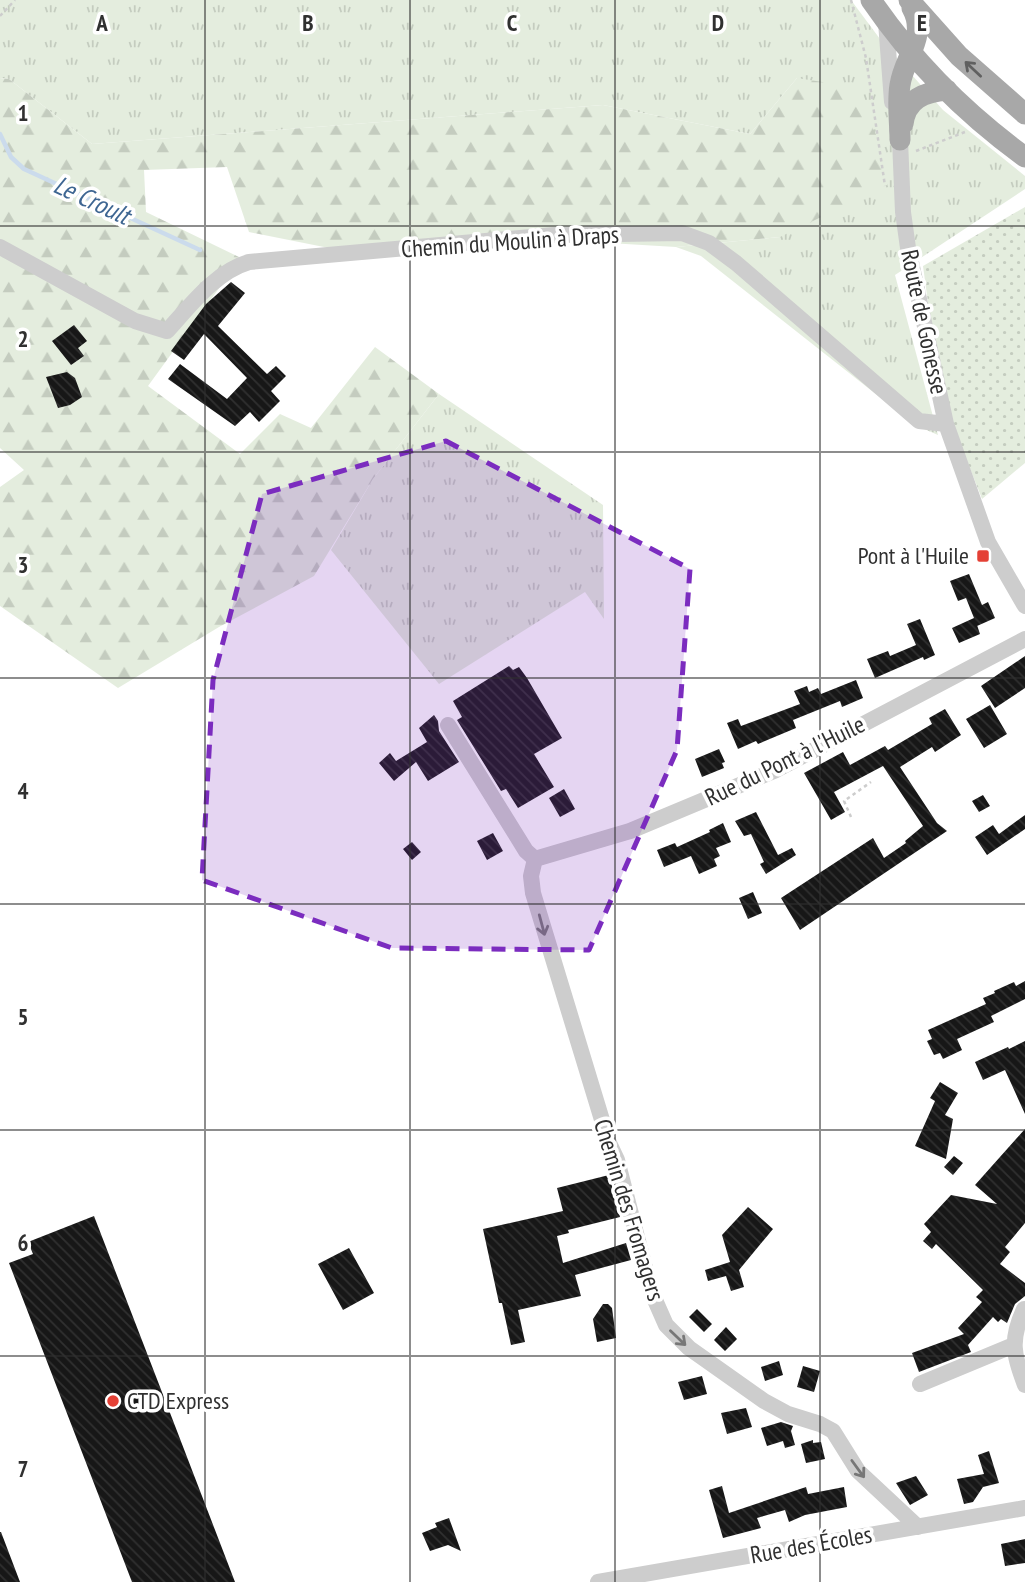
<svg xmlns="http://www.w3.org/2000/svg" width="1025" height="1582" font-family="'PT Sans Narrow',sans-serif">
	<defs>
		<pattern id="grass-tufts" width="24" height="20" patternUnits="userSpaceOnUse" patternTransform="scale(1.75)"><rect width="24" height="20" fill="#e4edde"/><path d="M3 7l-1-3M5 7V3M7 7l1-3M15 17l-1-3M17 17v-4M19 17l1-3" fill="none" stroke="#c4ccbf"/></pattern>
		<pattern id="forest-firs" width="22" height="20" patternUnits="userSpaceOnUse" patternTransform="scale(1.75)"><rect width="22" height="20" fill="#e4edde"/><path d="M5 1l3.5 6h-7zM16 11l3.5 6h-7z" fill="#c4ccbf"/></pattern>
		<pattern id="garden-dots" width="8" height="8" patternUnits="userSpaceOnUse" patternTransform="scale(1.75)"><rect width="8" height="8" fill="#e4edde"/><path d="M2 2h.1M6 6h.1" fill="none" stroke="#c4ccbf" stroke-width="1.8" stroke-linecap="round"/></pattern>
		<pattern id="building-back-hatch" width="6" height="6" patternUnits="userSpaceOnUse" patternTransform="scale(1.75)"><rect width="6" height="6" fill="#171717"/><path d="M-1 5l2 2M0 0l6 6M5-1l2 2" fill="none" stroke="#303030"/></pattern>
	</defs>
	<rect width="100%" height="100%" fill="#fff"/>
	<path fill="url(#grass-tufts)" d="M0,0H851L880,39L943,110L1025,176V189L895,275L938,435L915,425L701,256L676,247L780,237L797,78L750,134L603,105L92,144L9,79L0,78Z
		M439,394L603,505L604,619L585,592L439,684L331,550L373,479Z"/>
	<path fill="url(#forest-firs)" d="M0,78L9,79L92,144L603,105L750,134L797,78L841,85L862,107L888,158L887,185L780,237L676,247L489,236L329,248L249,232L227,167L144,170L146,212L241,258L148,386L240,454L280,414L311,428L375,347L439,394L373,479L314,576L219,627L118,688L0,606V487L24,470L0,448Z"/>
	<path fill="url(#garden-dots)" d="M1025,207V463L982,499L953,425L933,339L923,266Z"/>
	<g fill="none" stroke-linecap="round" stroke-linejoin="round">
		<path stroke="#cbdbec" stroke-width="4.5" d="M0,134L11,157L24,169L200,250"/>
	</g>
	<path fill="url(#building-back-hatch)" d="M231,282L245,293L218,326L267,374L276,366L286,376L271,391L280,401L259,422L250,412L235,426L168,379L180,364L227,399L247,378L204,334L184,360L171,351L206,304Z
		M74,325L87,341L78,348L84,356L71,365L52,341Z
		M67,372L75,378L82,397L70,405L58,408L46,377Z
		M969,574L982,605L988,602L995,618L977,626L975,619L980,634L959,643L952,628L974,618L966,598L958,601L950,581Z
		M920,619L935,655L924,660L923,657L875,678L867,659L888,651L890,656L916,645L907,624Z
		M1025,656V688L995,708L981,686Z
		M509,666L513,670L519,667L527,678L562,738L534,754L554,787L518,808L506,789L501,791L457,720L462,717L453,701Z
		M856,680L863,698L842,707L840,701L793,720L796,728L758,744L756,741L738,749L727,723L738,719L741,726L800,704L794,691L807,686L809,692L818,688L821,694Z
		M990,705L1007,734L984,748L966,719Z
		M945,709L961,735L935,752L932,747L900,767L937,823L947,831L800,930L781,898L873,838L884,858L906,843L905,841L923,826L883,766L834,792L845,812L831,820L804,773L843,752L850,765L885,746L888,750L932,724L929,718Z
		M434,715L438,721L439,731L459,762L428,781L416,762L394,781L379,763L390,753L396,761L427,742L419,728Z
		M719,749L725,762L722,763L724,768L702,777L695,759Z
		M564,789L575,809L560,817L549,798Z
		M983,795L990,806L979,812L972,801Z
		M756,812L778,855L792,848L796,855L766,874L760,864L764,862L751,834L744,836L735,821Z
		M1025,815V829L987,855L975,837L993,825L999,834Z
		M723,823L731,842L716,848L720,856L714,859L717,866L699,874L691,856L664,867L657,850L675,843L677,847L710,832L709,830Z
		M493,833L503,851L487,860L477,841Z
		M412,842L421,852L412,860L403,849Z
		M753,892L762,913L748,919L739,898Z
		M1025,981V999L991,1016L994,1022L957,1039L962,1050L943,1059L940,1053L934,1055L927,1041L932,1039L928,1030L986,1004L983,998L995,993L994,991L1014,982L1016,986Z
		M1025,1041V1114L1005,1070L983,1080L975,1062L1008,1047L1009,1049Z
		M940,1082L958,1093L945,1115L953,1119L946,1159L915,1146L935,1101L930,1098Z
		M1025,1129V1223L1005,1247L1010,1252L1000,1264L1025,1283V1296L1015,1304L1007,1323L1001,1319L998,1322L993,1317L968,1345L971,1352L919,1372L912,1353L964,1334L958,1328L982,1302L976,1297L983,1290L936,1244L932,1249L923,1241L931,1232L924,1224L951,1195L997,1204L975,1185Z
		M954,1156L963,1163L953,1175L944,1167Z
		M609,1175L620,1217L568,1230L569,1233L557,1236L563,1263L626,1243L631,1260L575,1275L581,1296L518,1310L525,1342L511,1345L502,1303H499L483,1229L563,1211L557,1188Z
		M748,1207L773,1229L739,1270L744,1287L731,1291L726,1276L708,1281L705,1270L730,1262L722,1235Z
		M94,1216L172,1418L235,1582H132L9,1263L33,1254L28,1242Z
		M349,1248L374,1293L343,1310L318,1264Z
		M603,1304H608L612,1308L616,1338L597,1342L593,1319Z
		M697,1309L712,1324L704,1332L689,1317Z
		M726,1327L737,1339L725,1351L714,1340Z
		M779,1361L783,1375L765,1381L761,1367Z
		M803,1366L820,1371L814,1392L797,1387Z
		M702,1376L707,1394L684,1400L678,1382Z
		M746,1408L752,1427L727,1434L721,1413Z
		M781,1422L793,1426L791,1431L795,1445L785,1448L783,1441L767,1446L761,1428Z
		M813,1440V1443L821,1442L825,1459L806,1463L801,1444Z
		M989,1451L999,1483L983,1487L973,1502L964,1504L957,1479L984,1474L978,1455Z
		M916,1476L928,1495L910,1505L896,1483Z
		M722,1486L729,1513L806,1487L808,1494L844,1487L847,1507L805,1515L789,1522L785,1510L757,1518L761,1528L723,1538L709,1490Z
		M449,1518L461,1551L448,1545L430,1551L422,1533L437,1527L435,1523Z
		M0,1532H1L20,1582H0Z
		M1025,1539V1563L1005,1566L1001,1544Z"/>
	<g fill="none" stroke-linecap="round" stroke-linejoin="round">
		<path stroke="#cdcdcd" stroke-width="2.5" stroke-dasharray="3.5 3.5" stroke-linecap="butt" d="M851,0L866,58L885,186
			M0,16L15,0
			M916,151L965,132
			M851,817L844,801L871,782"/>
		<path stroke="#cdcdcd" stroke-width="16" d="M886,22L892,102
			M897,130L900,140L903,212L908,248L946,424L988,542L1025,606
			M0,247L135,321L167,331C190,306 215,272 249,262L554,235L682,233L709,243L736,263L919,421L946,424
			M448,725L526,851L535,859
			M535,859L531,876L533,893L609,1143L617,1160L651,1291L666,1325L689,1348L764,1401L788,1414L820,1424L833,1431L858,1471L918,1527
			M535,859L630,831L776,770L1025,639
			M1024,1309C1010,1340 1013,1354 1025,1385
			M920,1384L1014,1345
			M598,1582L1025,1508"/>
		<path stroke="#a8a8a8" stroke-width="21" d="M871,0C912,60 966,114 1025,157
			M909,0L959,56L1025,114
			M903,124C906,99 924,92 947,90
			M900,140C900,122 897,103 900,85C904,57 928,37 912,8"/>
	</g>
	<defs><path id="oneway-shaft" d="M-6 0H5M1.5-3L5.5 0L1.5 3" fill="none" stroke-width="1.6" stroke-linecap="round" stroke-linejoin="round" transform="scale(1.75)"/></defs>
	<use stroke="#606060" href="#oneway-shaft" transform="translate(973 69) rotate(-137)"/>
	<g stroke="#777">
		<use href="#oneway-shaft" transform="translate(542 925) rotate(75)"/>
		<use href="#oneway-shaft" transform="translate(678 1338) rotate(44)"/>
		<use href="#oneway-shaft" transform="translate(858 1469) rotate(54)"/>
	</g>
	<path fill="#7b2cbf" fill-opacity="0.2" stroke="#7b2cbf" stroke-width="5" stroke-dasharray="14 9" stroke-linejoin="round" d="M446,441L690,569L677,750L589,950L392,948L202,880L213,680L262,494Z"/>
	<path fill="none" stroke="#303030" stroke-width="2" stroke-opacity="0.55" d="M205,0V1582M410,0V1582M615,0V1582M820,0V1582M0,226H1025M0,452H1025M0,678H1025M0,904H1025M0,1130H1025M0,1356H1025"/>
	<g fill="#e44035" stroke="#fff" stroke-width="2.5">
		<rect x="976" y="549" width="14" height="14" rx="3.5"/>
		<circle cx="113" cy="1401" r="7"/>
	</g>
	<g text-anchor="middle" stroke-width="7" stroke-linejoin="round" paint-order="stroke">
		<g font-size="24" fill="#303030" stroke="#fff">
			<text transform="translate(510 242) rotate(-4)" y="8">Chemin du Moulin à Draps</text>
			<text transform="translate(924 322) rotate(78)" y="8">Route de Gonesse</text>
			<text transform="translate(785 761) rotate(-26)" y="8">Rue du Pont à l'Huile</text>
			<text transform="translate(629 1210) rotate(73)" y="8">Chemin des Fromagers</text>
			<text transform="translate(811 1545) rotate(-10)" y="8">Rue des Écoles</text>
		</g>
		<g font-size="24" fill="#303030" stroke="#fff" text-anchor="end">
			<text x="969" y="564">Pont à l'Huile</text>
			<text x="127" y="1409" text-anchor="start">CTD Express</text>
		</g>
		<g font-size="26" font-style="italic" fill="#3e6692" stroke="#fff">
			<text transform="translate(92 200) rotate(25)" y="9">Le Croult</text>
		</g>
	</g>
	<g font-size="23" text-anchor="middle" font-weight="bold" fill="#303030" stroke="#fff" stroke-width="7" stroke-linejoin="round" paint-order="stroke">
		<text x="102" y="31">A</text>
		<text x="308" y="31">B</text>
		<text x="512" y="31">C</text>
		<text x="718" y="31">D</text>
		<text x="922" y="31">E</text>
		<text x="23" y="121">1</text>
		<text x="23" y="347">2</text>
		<text x="23" y="573">3</text>
		<text x="23" y="799">4</text>
		<text x="23" y="1025">5</text>
		<text x="23" y="1251">6</text>
		<text x="23" y="1477">7</text>
	</g>
</svg>
